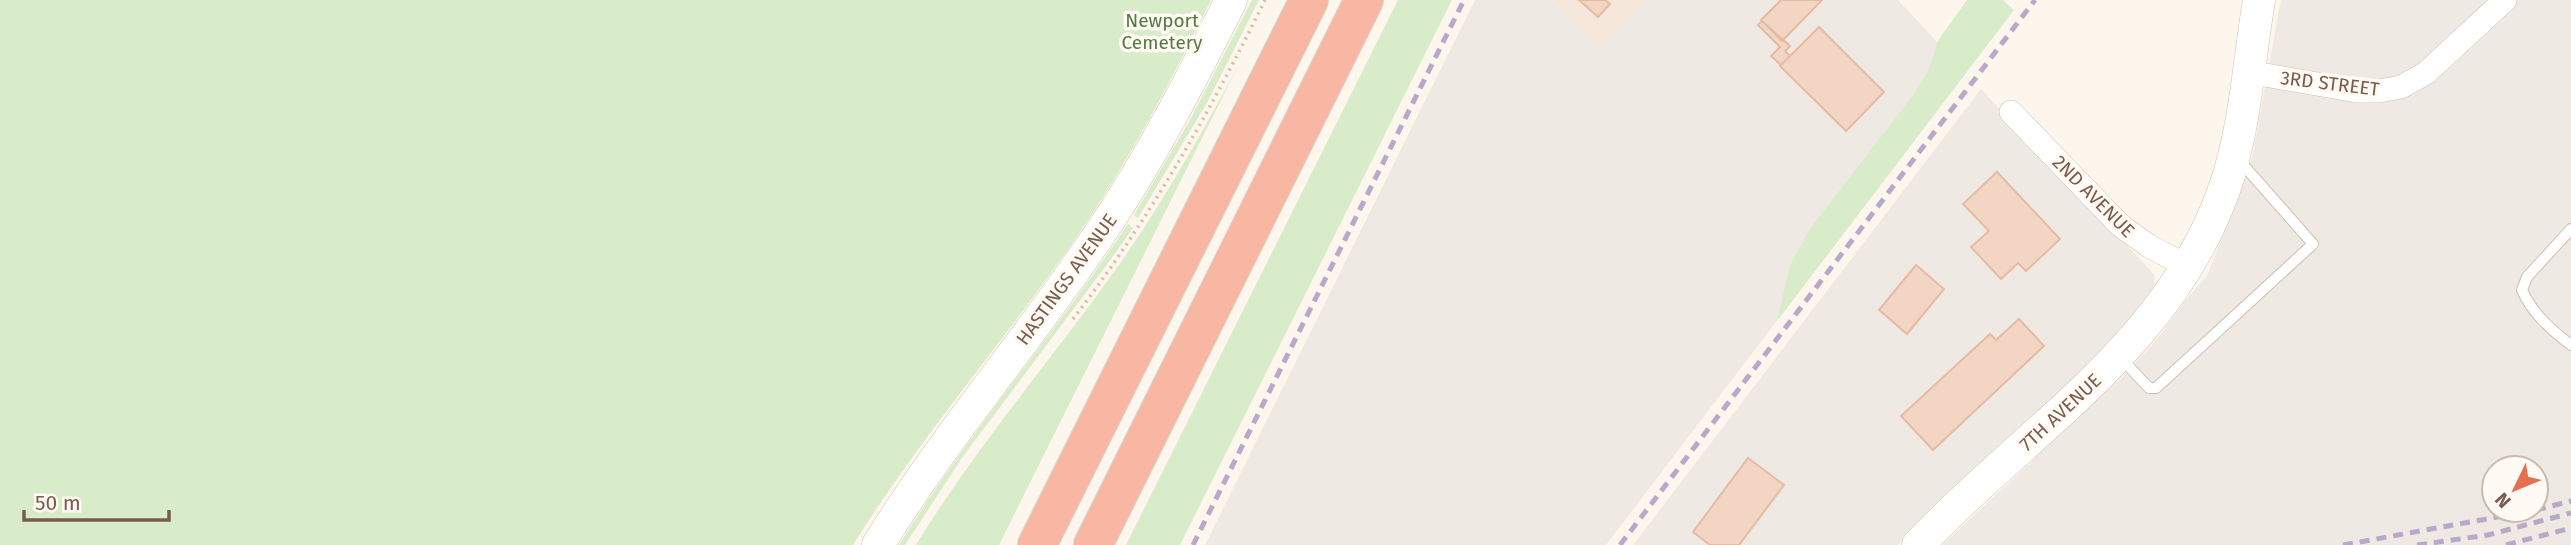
<svg xmlns="http://www.w3.org/2000/svg" width="2571" height="545" font-family="'Fira Sans',sans-serif">
	<rect width="100%" height="100%" fill="#fdf6ec"/>
	<path fill="#f5e8da" d="M1552,0H1649L1599,49Z"/>
	<path fill="#efe9e4" fill-rule="evenodd" d="M1475,0H1552L1599,48L1649,0H1898L1966,73L1606,545H1205Z
		M2281,0H2571V545H1942L2122,377L2155,342L2188,297L2207,276L2252,158ZM2494,468H2536V510H2494Z
		M1981,89L2150,270L2154,275L2155,287L2137,313L2077,375L1898,545H1633Z"/>
	<path fill="#d8ecc9" d="M0,0H1211C1171,81 1129,161 1078,235C1005,340 921,436 853,545H0Z
		M1252,0H1259L1208,101L1138,218L1134,215L1189,122Z
		M1398,0H1452L1180,545H1126Z
		M1967,0H2003L2014,10L1777,321L1790,266L1809,230L1914,94L1927,74L1939,39Z
		M1238,66L999,545H916C977,445 1054,357 1121,262C1164,200 1202,133 1238,66Z
		M1128,224L1133,228L1111,259L964,455L905,545H899C968,433 1055,334 1128,224Z"/>
	<path fill="#f3d5c3" stroke="#e6bba3" stroke-width="2" d="M1579,0H1605L1610,4L1598,17Z
		M1781,0H1822L1782,41L1761,20Z
		M1762,21L1790,46L1785,51L1790,56L1781,65L1771,56L1780,47L1758,25Z
		M1819,27L1884,92L1846,131L1780,66Z
		M1997,172L2060,239L2026,271L2018,263L2001,279L1971,247L1989,231L1963,204Z
		M1916,265L1944,289L1907,334L1879,310Z
		M2019,319L2044,346L1933,450L1901,416L1990,334L1996,340Z
		M1748,458L1784,485L1739,545H1710L1693,532Z"/>
	<g fill="none" stroke-linecap="round" stroke-linejoin="round">
		<g stroke="#d1beb0" stroke-width="12">
			<path id="lane" d="M2571,229L2527,277L2522,290C2532,313 2551,330 2571,345
				M2120,357L2149,388H2156L2313,244L2238,159"/>
		</g>
		<g stroke="#d1beb0" stroke-width="24">
			<path id="street" d="M2248,72L2357,91H2379L2401,87L2426,73L2505,0
				M2011,112L2121,226L2149,246L2187,266"/>
		</g>
		<g stroke="#d6c0b0" stroke-width="33">
			<path id="secondary" d="M878,545C945,436 1029,339 1101,232C1151,158 1191,80 1231,0
				M1918,545C2028,429 2170,346 2225,187C2245,129 2249,61 2259,0"/>
		</g>
		<g stroke="#dad1cd" stroke-width="40">
			<path id="highway" d="M1037,545L1309,0
				M1093,545L1364,0"/>
		</g>
		<path stroke="#d9b8a5" stroke-width="3.5" stroke-dasharray="2 5" stroke-linecap="butt" d="M1073,319C1149,220 1210,112 1265,0"/>
		<use href="#lane" stroke="#fff" stroke-width="10"/>
		<use href="#street" stroke="#fff" stroke-width="23"/>
		<use href="#secondary" stroke="#fff" stroke-width="32"/>
		<use href="#highway" stroke="#f7b7a3" stroke-width="38"/>
		<path stroke="#b9a8c9" stroke-width="5" stroke-dasharray="10 7" stroke-linecap="butt" d="M2536,510L2571,501
			M1193,545L1464,0
			M1620,545L2035,0
			M2343,545L2536,510
			M2417,545L2488,535L2571,513
			M2506,545L2571,528"/>
	</g>
	<g text-anchor="middle" stroke-width="7" stroke-linejoin="round" paint-order="stroke">
		<g font-size="19" fill="#537a41" stroke="#fffaf3">
			<text x="1162" y="27">Newport<tspan x="1162" dy="22">Cemetery</tspan></text>
		</g>
		<g font-size="19" fill="#7a5c4d" stroke="#fffaf3">
			<text transform="translate(2330 83) rotate(7)" y="7">3RD STREET</text>
			<text transform="translate(2094 196) rotate(45)" y="7">2ND AVENUE</text>
			<text transform="translate(1066 279) rotate(-54)" y="7">HASTINGS AVENUE</text>
			<text transform="translate(2060 412) rotate(-43)" y="7">7TH AVENUE</text>
		</g>
	</g>
	<g transform="translate(2515 489) rotate(227)"><circle r="33" fill="#fffaf3" stroke="#cabbb1" stroke-width="2"/>
	<path d="M0-5L12 26L0 18L-12 26Z" fill="#e76f51"/>
	<text y="-10" font-size="19" font-weight="bold" text-anchor="middle" fill="#7a5c4d">N</text>
	</g>
	<path d="M24 510v10h145v-10" fill="none" stroke="#7a5c4d" stroke-width="3.5"/>
	<text x="35" y="510" font-size="21" fill="#7a5c4d" stroke="#fffaf3" stroke-width="5" paint-order="stroke">50 m</text>
</svg>
